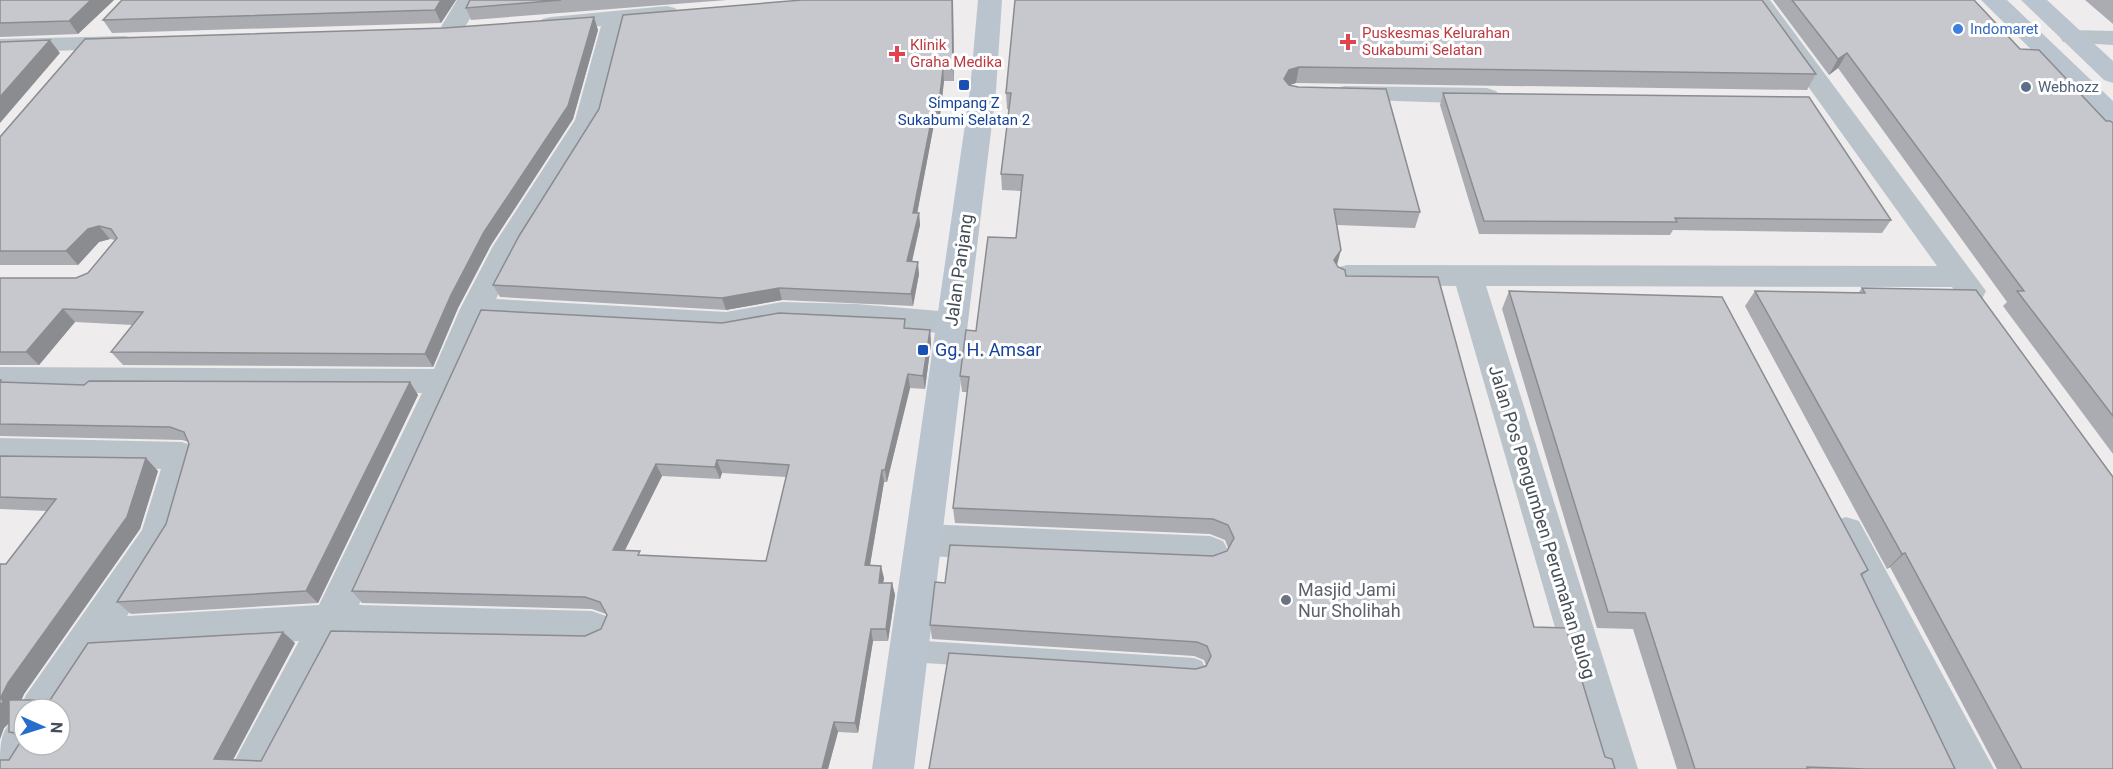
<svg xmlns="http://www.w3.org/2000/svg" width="2113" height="769" font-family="Roboto,sans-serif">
	<rect width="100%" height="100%" fill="#eeecec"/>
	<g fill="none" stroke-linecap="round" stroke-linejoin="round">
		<path fill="#bbc3ca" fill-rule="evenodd" d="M909,640L1194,658L1202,661L1206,669L1202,677L1194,680L909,662L901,659L897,651L901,643Z"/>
		<path fill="#bbc3ca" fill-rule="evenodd" d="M457,0H481L459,37L450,39L441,37L438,32Z
			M1746,0H1770L1986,291L1982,299C1967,303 1961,300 1952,287L1486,286L1638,769H1596L1456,286L1347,285L1336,282L1332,275L1336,268L1347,265L1937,266Z
			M667,6L675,8L679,13L675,18L626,24L601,120L523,247L496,299L726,312L782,302L857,304L951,312L962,315L967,323L962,331L951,334L857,326L782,324L726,334L487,321L359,605L592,611L606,616L612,628L606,640L592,645L341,640L274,769H230L299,641L102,652L60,716V709H24V745H40L24,769H0C0,742 0,725 23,714L20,709L26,695L142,530L161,469L0,466V438L182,442L194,446L199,456L177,536L127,616L319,605L422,393L0,391V367L434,369L460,309L493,246L575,120L601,26L551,31L542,29L539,24L542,19L551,17Z
			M2072,30L2113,31V45L2063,42L2060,37L2063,32Z
			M125,36L134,38L137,43L134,48L0,53V39Z
			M1344,86L1487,88L1496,91L1500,96L1496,101L1487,104L1335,99L1331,94L1335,89Z
			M1846,517L1859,521L1994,769H1950L1828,532L1833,521Z
			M924,524L1210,536L1223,541L1229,552L1223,563L1210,568L924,556L911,551L906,540L911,529Z"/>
		<path fill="#bac4ce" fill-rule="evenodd" d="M978,0H1002L996,90L914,769H872L970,90Z
			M1981,0H2007L2113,101V123L2104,121Z
			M2021,0H2047L2113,61V83L2104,80Z"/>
	</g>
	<path fill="#abacb1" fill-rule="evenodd" d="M0,0H114L78,34L0,37Z
		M456,0L441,23L112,33L103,20Z
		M470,0H727L471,20L466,8Z
		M953,0L954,81H944L939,124H934L917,213H919L920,225L912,262L919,274L913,306L782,300L726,310L500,297L493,285Z
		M1015,0L1816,74L1807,90L1296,83L1290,85L1420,212L1415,228L1337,225V266L1346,276L1534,627L1196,669L1206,665L1204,660L1194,656L932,639L930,625L945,583L1213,556L1227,551L1228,548L1225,540L1210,534L955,523L953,508L967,392H962L960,376L976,331L1016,238L1021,191L1002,190L1001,174L1009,109H1007L1006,93Z
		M1773,0H1974L2020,49L2106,121L2113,123V454L2003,306L2007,302L1838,68L1829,75Z
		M2085,0H2113V24Z
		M598,30L573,119L491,245L458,308L433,367L123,365L111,352L133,325L75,322L39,365H0V278H76L88,273L115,240L110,239L99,242L78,265H0V137Z
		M1443,93L1891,220L1882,233L1673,230L1670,235L1479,234L1440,105Z
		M1862,288L2113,769H1997L1890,567L1887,569L1745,306L1755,291L1859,292Z
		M1509,291L1868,570L1862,576L1955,769H1677L1633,629L1597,628L1502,309Z
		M722,323L907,328L930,330L931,343L925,389L910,388L887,482H884L870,565L884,578L883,583H892L895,595L888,641H873L858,733L838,732L828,769H0L9,760L22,740L9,732V723L4,728L0,739V564H6L47,511L0,509V456L158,471L140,529L24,694L21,700L47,704L295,643L233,760L261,761L601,629L607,615L606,614L592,609L362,603L352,591ZM722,473L786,477L766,561L642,556L625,550L662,476L720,479ZM24,709H60L24,745Z
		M0,380L3,382L84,385L410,382L418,395L318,603L131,614L117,602L166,524L189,444V442L182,440L0,436Z"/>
	<path fill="#8b8c90" d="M91,0H114L78,34L69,21Z
		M441,0H456L441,23L435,10Z
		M952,0H953L954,81L953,69Z
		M594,17L598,30L573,119L491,245L458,308L433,367L425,354L451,295L484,232Z
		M50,40L60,53L0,123V97Z
		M1847,53L1838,68L1829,75L1838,59Z
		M1299,67L1296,83L1286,86L1284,79L1289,70Z
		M943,69L944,81L939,124L938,112Z
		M933,112L934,124L915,225L913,213Z
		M919,213L920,225L909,274L907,261Z
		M99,226L110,239L99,242L78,265L66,251L88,229Z
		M1341,250L1337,265L1334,260Z
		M918,262L919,274L913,306L911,294Z
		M779,288L782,300L726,310L722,298Z
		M63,309L75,322L39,365L26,352Z
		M930,330L931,343L925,389L923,376Z
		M908,374L910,388L887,482L885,470Z
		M410,382L418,395L318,603L306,591Z
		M146,458L158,471L140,529L24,694L18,708L20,713L4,728L0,739V705L1,697L8,683Z
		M717,460L722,473L720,479L715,467Z
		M656,464L662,476L619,562L613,550Z
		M882,470L884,482L868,577L865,565Z
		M1905,553L1890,567L1887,569L1902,554Z
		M881,566L884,578L881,595L879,583Z
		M892,583L895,595L888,641L886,629Z
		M871,629L873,641L858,733L855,723Z
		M283,632L295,643L228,769L214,759Z
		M42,700L54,709L42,707Z
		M834,722L838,732L828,769H822Z"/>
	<path fill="#c7c8ce" stroke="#8b8c90" stroke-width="1.5" fill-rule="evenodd" d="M0,0H91L69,21L0,23Z
		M122,0H441L435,10L103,20Z
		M470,0H561L466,8Z
		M802,0H952L953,69H943L938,112H933L913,213H919L907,261L918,262L911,294L779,288L722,298L493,285L519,236L599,109L623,15Z
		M1015,0H1762L1816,74L1299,67L1289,70L1284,79L1289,85L1298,87L1386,89L1420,212L1334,209L1341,250L1334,260L1338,267L1345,270L1346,276L1438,277L1534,627L1566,628L1605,757L1612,759L1615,769H929L949,653L1196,669L1206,666L1211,656L1207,646L1197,642L930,625L935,582L945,583L950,545L1213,556L1227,551L1234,538L1228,525L1213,519L953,508L969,377L960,376L966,330L976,331L988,237L1016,238L1023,175L1001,174L1011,93H1006Z
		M1792,0H1974L2020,49L2039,50L2106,121H2110L2113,123V416L2017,291H2024L1847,53L1838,59Z
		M594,17L568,106L484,232L451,295L425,354L111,352L143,312L63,309L26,352H0V278H76L88,273L117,238L111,229L99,226L88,229L66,251H0V137L85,39L444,28Z
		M50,40L0,97V42Z
		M1443,93L1809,97L1891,220L1675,218L1677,222L1484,221Z
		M1862,288L1976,290L2113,477V769H2022L1905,553L1902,554L1755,291L1865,293Z
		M1509,291L1722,297L1868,570L1861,574L1955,769H1866L1807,767L1808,769H1695L1645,613L1608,612Z
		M481,310L722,323L779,313L905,319L904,328L930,330L923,376L908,374L885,470H882L865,565L881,566L879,583H892L886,629H871L855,723L834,722L822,769H0V760H9L24,736V745H60V709H24V734L9,732V700H42V707L46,706L88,643L283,632L214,759L261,761L331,631L585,636L601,629L607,615L600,602L585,597L352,591ZM717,460L789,465L766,561L638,555L640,551L613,550L656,464L715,467Z
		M0,380H1L0,382L84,385L89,381L410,382L306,591L117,602L166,524L189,444L184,432L170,427L0,424Z
		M0,456L146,458L127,517L8,683L1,697L3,702L0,705V564H6L56,499L0,497Z"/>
	<circle fill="#3f7fe0" stroke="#fff" stroke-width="2" cx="1958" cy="29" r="6"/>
	<g fill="#e0444e" stroke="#fff" stroke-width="2">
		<path d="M1345 33h6v6h6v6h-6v6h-6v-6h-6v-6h6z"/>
		<path d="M894 45h6v6h6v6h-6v6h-6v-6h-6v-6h6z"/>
	</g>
	<g fill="#1a4fb4" stroke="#fff" stroke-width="2">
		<rect x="958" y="79" width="12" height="12" rx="3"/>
		<rect x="917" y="344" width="12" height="12" rx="3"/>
	</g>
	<circle fill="#5c6f8a" stroke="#fff" stroke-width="2" cx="2026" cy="87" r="6"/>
	<circle fill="#6b7280" stroke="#fff" stroke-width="2" cx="1286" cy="600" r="6"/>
	<g text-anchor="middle" stroke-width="6" stroke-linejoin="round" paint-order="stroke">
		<g font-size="15" fill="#366cbe" stroke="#fff" text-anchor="start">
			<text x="1970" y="34">Indomaret</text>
		</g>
		<g font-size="15" fill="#be3a42" stroke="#fff" text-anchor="start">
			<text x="1362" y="38">Puskesmas Kelurahan<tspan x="1362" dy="17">Sukabumi Selatan</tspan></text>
			<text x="910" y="50">Klinik<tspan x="910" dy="17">Graha Medika</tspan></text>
		</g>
		<g font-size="15" fill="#4e5e75" stroke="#fff" text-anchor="start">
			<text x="2038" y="92">Webhozz</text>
		</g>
		<g font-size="15" fill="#164399" stroke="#fff">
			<text x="964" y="108">Simpang Z<tspan x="964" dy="17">Sukabumi Selatan 2</tspan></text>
		</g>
		<g font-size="18" fill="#464f57" stroke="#fff">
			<text transform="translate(959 270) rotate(-82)" y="6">Jalan Panjang</text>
			<text transform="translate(1542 522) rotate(73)" y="6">Jalan Pos Pengumben Perumahan Bulog</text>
		</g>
		<g font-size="18" fill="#164399" stroke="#fff" text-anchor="start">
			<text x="935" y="356">Gg. H. Amsar</text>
		</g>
		<g font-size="18" fill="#5b616d" stroke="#fff" text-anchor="start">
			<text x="1298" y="596">Masjid Jami<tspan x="1298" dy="21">Nur Sholihah</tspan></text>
		</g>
	</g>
	<g transform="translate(42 727) rotate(93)"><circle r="28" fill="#ffffff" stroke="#b5b9bc" stroke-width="1.5"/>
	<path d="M0-4.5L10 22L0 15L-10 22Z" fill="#276dcc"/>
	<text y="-9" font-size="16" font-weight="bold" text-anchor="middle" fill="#464f57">N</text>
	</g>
</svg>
